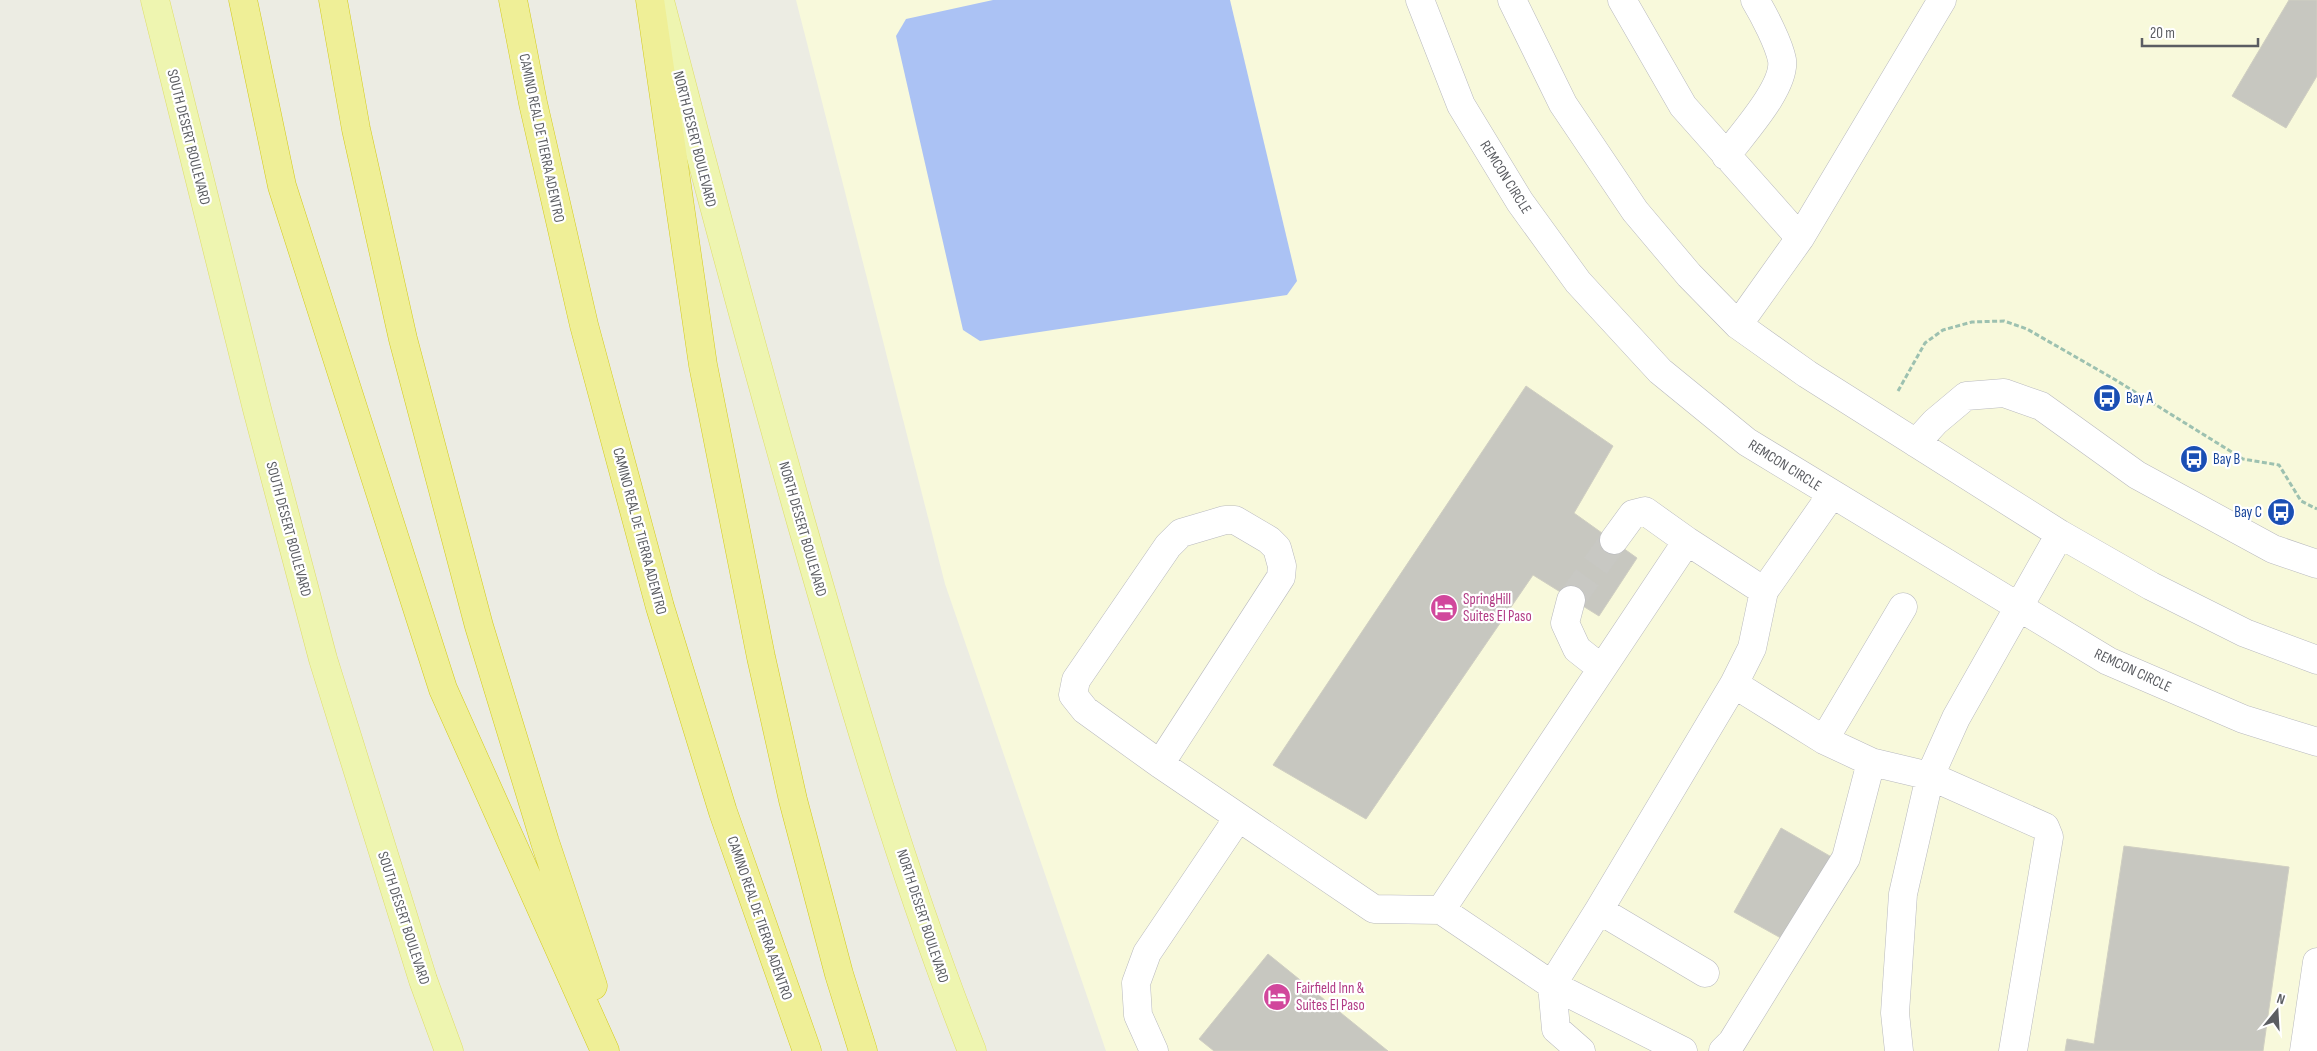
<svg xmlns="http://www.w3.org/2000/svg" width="2317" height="1051" font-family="'Sofia Sans Condensed',sans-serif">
	<rect width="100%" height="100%" fill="#ecece3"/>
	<path fill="#f8f9db" d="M796,0H2317V1051H1106L945,584Z"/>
	<path fill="#abc2f4" d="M993,0H1230L1297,281L1287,295L980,341L963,330L896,36L906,19Z"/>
	<path fill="#c7c7c0" stroke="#d0cfc2" d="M2289,0H2317V76L2286,128L2232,96Z
		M1526,386L1613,446L1574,513L1637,558L1599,616L1533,575L1366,819L1273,765Z
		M1781,828L1835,859L1788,942L1734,912Z
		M2124,846L2289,867L2263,1051H2065L2067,1039L2094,1044Z
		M1268,954L1388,1051H1214L1199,1039Z"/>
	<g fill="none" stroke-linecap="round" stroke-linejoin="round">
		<path stroke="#c8c8c3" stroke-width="28" stroke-dasharray="28 14" stroke-linecap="butt" d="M1571,600L1614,540"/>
		<g stroke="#b8b9be" stroke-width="29">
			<path id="minor" d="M1420,0L1461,105L1520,202L1578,282L1660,371L1747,442L2108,661L2243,719L2317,742
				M1512,0L1563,104L1635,211L1689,275L1738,325L1807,374L2060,534L2151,586L2245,633L2317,660
				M1622,0L1683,106L1800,238
				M1726,156C1742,134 1786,87 1782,60C1779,44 1764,15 1755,0
				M1738,325L1800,238L1942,0
				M1916,443L1935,422L1966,396L2004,393L2041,406L2137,475L2273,549L2317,564
				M1614,540L1633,514L1645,511L1687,541
				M1571,600L1565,623L1577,649L1601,668
				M1734,684L1824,740L1871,762L1930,776L2045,827L2049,837L2013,1051
				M1824,740L1903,607
				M1160,764L1281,577L1282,566L1277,548L1269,540L1235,520H1225L1181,533L1168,546L1076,680L1073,695L1085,710L1160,764L1374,909L1441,910L1552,985L1556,1029L1581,1051
				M1441,910L1687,541L1764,591
				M1599,910L1705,973
				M1154,1051L1138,1015L1136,983L1147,953L1238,818
				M1683,1051L1552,985L1599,910L1734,684L1752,648L1764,591L1832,494
				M1723,1051L1732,1042L1846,858L1871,762
				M1899,1051L1895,1013L1903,894L1930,776L1956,718L2060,534
				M2304,1051L2317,962"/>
		</g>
		<g stroke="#dfdd69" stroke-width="29">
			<path id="major" d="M155,0L257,409L323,659L423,980L449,1051
				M660,1C705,175 752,349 801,522C852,700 904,879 972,1051"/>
		</g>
		<g stroke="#d3ca1c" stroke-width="29">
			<path id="highway" d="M243,0L282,186L443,689L605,1051
				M333,0L356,129L403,339L479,626L545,842L593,986
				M513,0L533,103L584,325L660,607L723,812L807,1051
				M650,0L703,365L761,657L793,800L839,974L863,1051"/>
		</g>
		<path stroke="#9dc1b0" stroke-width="3" stroke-dasharray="5 2.5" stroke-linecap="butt" d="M1898,391L1925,343L1943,330L1972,322L2004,321L2027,329L2114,379L2243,459L2279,465L2301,501L2317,509"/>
		<use href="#minor" stroke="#fff" stroke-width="28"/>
		<use href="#major" stroke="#eef5b0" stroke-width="28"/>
		<use href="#highway" stroke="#efef97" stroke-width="28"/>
	</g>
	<defs>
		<g id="bus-disc" transform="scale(1.4375)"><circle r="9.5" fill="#1a4fb4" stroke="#fff"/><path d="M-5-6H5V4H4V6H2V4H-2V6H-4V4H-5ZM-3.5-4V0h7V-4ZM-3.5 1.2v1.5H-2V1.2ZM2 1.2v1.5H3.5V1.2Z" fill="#fff"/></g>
		<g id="hotel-disc" transform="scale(1.4375)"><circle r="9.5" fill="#d1479c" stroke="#fff"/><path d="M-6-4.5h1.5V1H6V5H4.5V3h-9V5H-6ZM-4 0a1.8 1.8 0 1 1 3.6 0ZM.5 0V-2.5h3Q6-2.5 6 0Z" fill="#fff"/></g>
	</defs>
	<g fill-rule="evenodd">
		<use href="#bus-disc" x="2107" y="398"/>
		<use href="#bus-disc" x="2194" y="459"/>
		<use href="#bus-disc" x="2281" y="512"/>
		<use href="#hotel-disc" x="1444" y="608"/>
		<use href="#hotel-disc" x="1277" y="997"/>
	</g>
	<g text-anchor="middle" stroke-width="4.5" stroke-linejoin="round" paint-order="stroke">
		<g font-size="15" fill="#5b5d62" stroke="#fff">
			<text transform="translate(189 137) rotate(76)" y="5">SOUTH DESERT BOULEVARD</text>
			<text transform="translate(542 138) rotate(78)" y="5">CAMINO REAL DE TIERRA ADENTRO</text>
			<text transform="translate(695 139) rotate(76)" y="5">NORTH DESERT BOULEVARD</text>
			<text transform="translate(1506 177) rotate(58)" y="5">REMCON CIRCLE</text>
			<text transform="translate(1785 465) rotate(32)" y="5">REMCON CIRCLE</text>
			<text transform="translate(289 529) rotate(75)" y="5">SOUTH DESERT BOULEVARD</text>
			<text transform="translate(803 529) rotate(74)" y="5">NORTH DESERT BOULEVARD</text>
			<text transform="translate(640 531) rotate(75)" y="5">CAMINO REAL DE TIERRA ADENTRO</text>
			<text transform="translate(2133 670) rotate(25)" y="5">REMCON CIRCLE</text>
			<text transform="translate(923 916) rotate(72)" y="5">NORTH DESERT BOULEVARD</text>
			<text transform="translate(404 918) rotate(72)" y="5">SOUTH DESERT BOULEVARD</text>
			<text transform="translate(760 918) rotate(71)" y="5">CAMINO REAL DE TIERRA ADENTRO</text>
		</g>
		<g font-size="15" fill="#164399" stroke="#fff" text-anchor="start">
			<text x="2126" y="403">Bay A</text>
			<text x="2213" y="464">Bay B</text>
			<text x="2262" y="517" text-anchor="end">Bay C</text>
		</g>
		<g font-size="15" fill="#b23c85" stroke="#fff" text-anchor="start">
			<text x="1463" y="604">SpringHill<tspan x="1463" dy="17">Suites El Paso</tspan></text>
			<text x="1296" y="993">Fairfield Inn &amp;<tspan x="1296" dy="17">Suites El Paso</tspan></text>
		</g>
	</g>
	<g transform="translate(2277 1011) rotate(18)" stroke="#ffffff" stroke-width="4" paint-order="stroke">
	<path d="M0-4L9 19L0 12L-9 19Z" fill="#5b5d62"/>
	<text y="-8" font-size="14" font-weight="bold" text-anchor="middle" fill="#5b5d62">N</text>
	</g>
	<path d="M2142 38v8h116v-8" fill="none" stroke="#5b5d62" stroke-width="2.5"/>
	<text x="2150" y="38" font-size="15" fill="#5b5d62" stroke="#ffffff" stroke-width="4" paint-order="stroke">20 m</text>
</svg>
